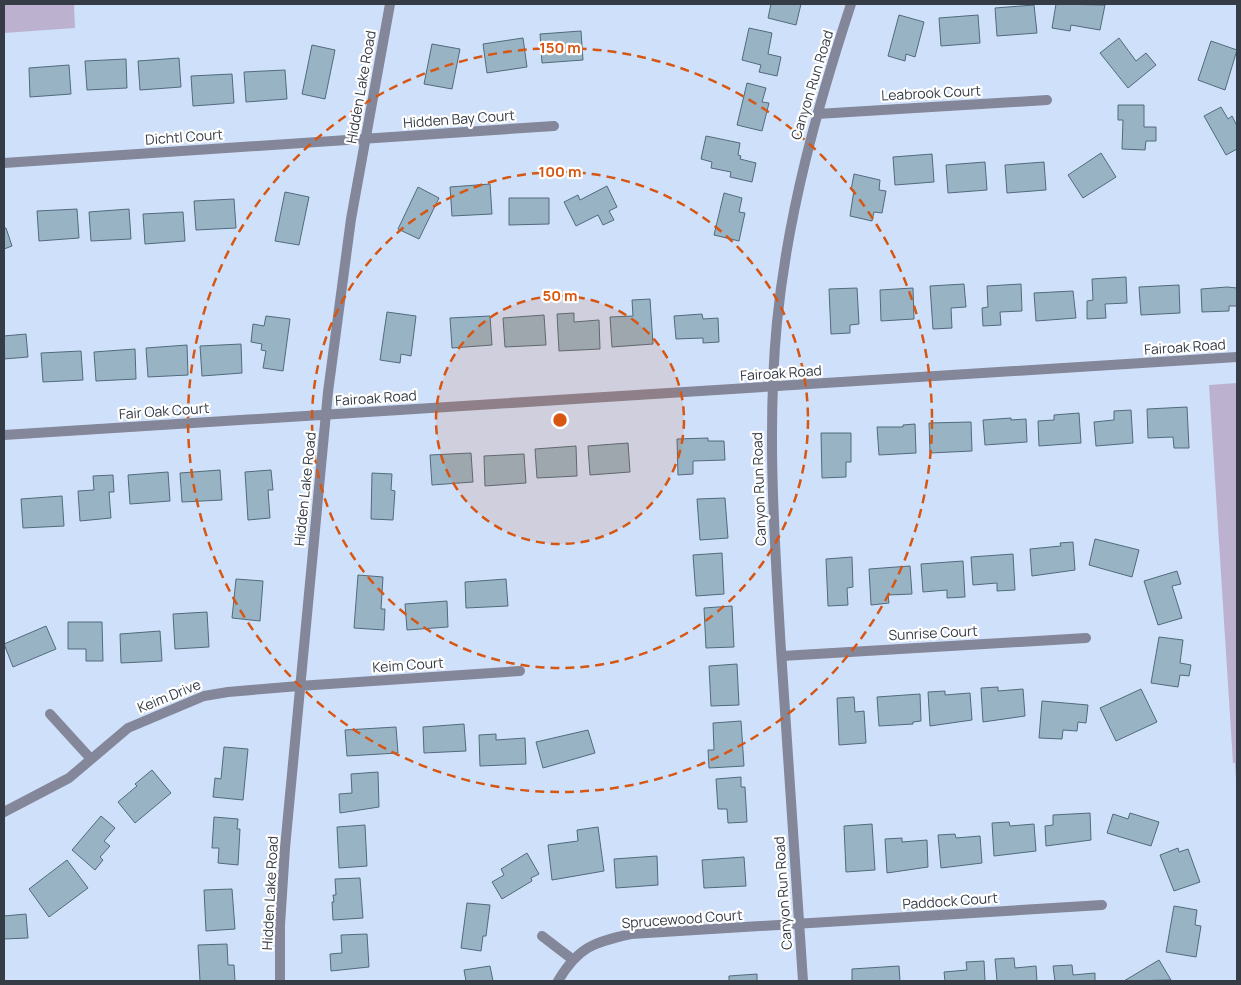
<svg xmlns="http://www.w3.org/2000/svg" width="1241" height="985" font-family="Manrope,sans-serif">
	<rect width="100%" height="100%" fill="#cfe1fa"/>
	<path fill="#bdb1d0" d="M4,4H74L75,28L4,33Z
		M1237,383V796L1235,763H1233L1209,385Z"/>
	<path fill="#97b3c4" stroke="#516b7b" d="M771,4H801L796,25L768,18Z
		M1056,4L1105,5L1100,30L1071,25L1070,31L1052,28Z
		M1034,5L1037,33L997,36L995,8Z
		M899,15L924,22L915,57L906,54L905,61L888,56Z
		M978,15L980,43L941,46L939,18Z
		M749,28L772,33L768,54L781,57L777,76L759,72L761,65L742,60Z
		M581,31L583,60L542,63L540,34Z
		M523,38L527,67L487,73L483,44Z
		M1119,38L1136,61L1146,53L1156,65L1128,88L1100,53Z
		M1211,41L1237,50L1225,90L1198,80Z
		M432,44L460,49L452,89L424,84Z
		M312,45L335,50L325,99L302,94Z
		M179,58L181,87L140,90L138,61Z
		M126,59L127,88L87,90L85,61Z
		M69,65L71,94L30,97L29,68Z
		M285,70L287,99L246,102L244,72Z
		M232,74L234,103L193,106L191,76Z
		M747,83L766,88L762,102L769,103L762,131L737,125Z
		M1118,105H1144V127H1156V141H1146L1145,150L1122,149L1123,120H1118Z
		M1221,107L1228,119L1232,116L1237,126V149L1226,155L1204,116Z
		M706,136L740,143L738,155L741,156L740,159L756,163L752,182L730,177L731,172L711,168L712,162L701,159Z
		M1101,153L1116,177L1083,198L1068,175Z
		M932,154L934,182L895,185L893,157Z
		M985,162L987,190L948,193L946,165Z
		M1044,162L1046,190L1007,193L1005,165Z
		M854,174L880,180L879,190L886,191L882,213L874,212L872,221L850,216L854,190H851Z
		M490,184L492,214L452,216L450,187Z
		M607,186L617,207L609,211L614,220L603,225L598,215L576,226L564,202L578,195L580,200Z
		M418,187L439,198L419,239L398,229Z
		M285,192L309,197L299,245L275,241Z
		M724,193L742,198L739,212L745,213L739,241L714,235Z
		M509,198H549V224L509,225Z
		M234,199L236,228L196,230L194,201Z
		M77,209L79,238L39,241L37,211Z
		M129,209L131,239L91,241L89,212Z
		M183,212L185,241L145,244L143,214Z
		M4,228H6L12,246L4,249Z
		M1126,277L1127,303L1105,304L1106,318L1087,319V301L1093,300L1092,279Z
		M964,284L966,307L951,308L952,328L933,329L930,286Z
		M1021,284L1022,311L1000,312L1001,325L983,326L982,308L988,307L987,286Z
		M1179,285L1180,313L1141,315L1139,287Z
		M1227,287L1237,288V306H1229V311L1202,312L1201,289Z
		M857,288L859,324L850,325V333L831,334L829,289Z
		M913,288L914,319L881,321L880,290Z
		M1073,291L1076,318L1036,321L1034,293Z
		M650,299L653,344L612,347L610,317L633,316L632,300Z
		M387,312L416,316L411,356L401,354L400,363L380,360Z
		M574,313V322L599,320L600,349L559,351L557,314Z
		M702,314L703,319L718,318L719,342L703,343V338L676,339L674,316Z
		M544,315L546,345L505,347L503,318Z
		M266,316L290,319L283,371L263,368L266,351L261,350L262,344L251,342L253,324L264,326Z
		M490,316L492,345L452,348L450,318Z
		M26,334L28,357L4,359V336Z
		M241,344L242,373L202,376L200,346Z
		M187,345L188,375L148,377L146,348Z
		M135,349L136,379L96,381L94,352Z
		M81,351L83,380L43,382L41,353Z
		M1187,407L1189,448H1174L1173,437L1148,438L1147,409Z
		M1131,410L1133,443L1096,446L1094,422L1114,420V411Z
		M1079,413L1081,443L1039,446L1038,421L1054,420V415Z
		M1011,418V420L1026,419L1027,442L985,445L983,420Z
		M971,422L972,451L930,453L929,423Z
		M915,424L916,453L879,455L877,427H903V425Z
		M821,433H851V462H846V477L822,478Z
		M708,438V441H724L725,460L693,461V474L678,475L677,439Z
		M628,443L630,472L590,475L588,446Z
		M576,446L577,476L537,478L535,449Z
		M471,453L473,482L432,485L430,455Z
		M524,454L526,483L485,486L484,456Z
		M220,470L222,500L182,502L180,473Z
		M271,470L273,490H268L270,518L248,520L245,472Z
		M168,472L170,501L130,504L128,475Z
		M372,473L392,474L391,490L395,491L393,520L371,519Z
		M113,475L114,492H109L111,518L80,521L78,491L94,490L93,476Z
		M62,496L64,526L23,528L21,499Z
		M725,498L728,538L700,540L697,499Z
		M1095,539L1139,550L1132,577L1089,565Z
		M1073,542L1075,570L1032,576L1030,549L1061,546L1060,543Z
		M722,553L724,594L696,596L693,555Z
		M1013,554L1015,590L997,591V583L973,585L971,557Z
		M852,557L853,587L847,588L848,605L828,606L826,559Z
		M963,561L965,597L947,598V590L923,592L921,564Z
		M910,566L912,594L888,595L889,603L871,605L869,569Z
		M1177,571L1181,584L1172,586L1182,618L1158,625L1144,581Z
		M358,575L383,577L381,609H385L384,630L354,628Z
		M236,579L263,581L260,621L232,618Z
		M506,579L508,606L466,608L465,582Z
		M447,601L448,627L407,630L405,604Z
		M732,606L734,647L706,648L704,608Z
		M207,612L209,647L175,649L173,614Z
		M68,622H102L103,661H86V649H68Z
		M46,626L56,649L13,667L4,644Z
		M160,631L162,661L121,663L120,634Z
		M1159,637L1183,640L1180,663L1191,665L1189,676L1180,675L1178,687L1151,683Z
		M737,664L739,705L711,706L709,666Z
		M998,687V691L1023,689L1025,716L983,722L981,688Z
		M1141,689L1157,722L1116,741L1100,708Z
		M945,691V695L970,693L972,720L930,726L928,692Z
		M920,694L921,721L913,722V724L879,726L877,697Z
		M854,697L855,712L864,711L866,743L839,745L837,698Z
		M1042,701L1088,705L1086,723L1078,722L1077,731L1063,730L1062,739L1039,738Z
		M741,721L744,766L709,768L708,750H714L713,723Z
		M464,724L466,751L424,753L423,727Z
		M396,727L398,753L347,756L345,730Z
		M588,730L595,753L543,768L536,742Z
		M496,734V740L525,738L526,764L480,766L479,735Z
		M224,747L248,749L243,800L213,797L215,778L221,779Z
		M152,770L171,793L135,823L118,802L137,786L135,784Z
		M378,772L379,807L340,813L339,794L352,793L351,774Z
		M741,777V787H745L747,822L728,823L727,809H718L716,779Z
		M1090,813L1091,840L1046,846L1045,826L1053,825V815Z
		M1130,813L1159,822L1151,846L1107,833L1113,814L1128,819Z
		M101,816L115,828L104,841L110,846L100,857L103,860L95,870L72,850Z
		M214,817L238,819L237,829H240L238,865L218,863L219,848H212Z
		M1009,822L1010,826L1034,824L1036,851L994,856L992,823Z
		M872,824L875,870L846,872L844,826Z
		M365,825L367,866L339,868L337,827Z
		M598,827L604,871L552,880L548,845L578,841L577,830Z
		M955,834L956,838L980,836L982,863L941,868L938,835Z
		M902,838V842L927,840L928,867L887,873L885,839Z
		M1178,848L1179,852L1188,849L1200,882L1174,891L1160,855Z
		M527,853L539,874L531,878L532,881L502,899L492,882L504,875L501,869Z
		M657,856L658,885L616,888L614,859Z
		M744,857L746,886L704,888L702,860Z
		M67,860L88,888L49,917L29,889Z
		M360,878L363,918L333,920L332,902H334L333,895H336L335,879Z
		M232,889L235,929L206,931L204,890Z
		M467,903L490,905L486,936H483L481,951L461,948Z
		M1174,906L1197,910L1195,925L1201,926L1196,957L1166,952Z
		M26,914L28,938L4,939V916Z
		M367,934L369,967L331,971L330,954L342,953L341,935Z
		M227,944L228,965H234L235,981H200L198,945Z
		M1014,958L1015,968L1036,966L1037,981H997L995,959Z
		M1159,960L1171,980L1124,981Z
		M984,961L985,981H945L944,972L967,970L966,962Z
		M1072,965L1073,975L1095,973V981H1055L1053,966Z
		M490,966L493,981H466L464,970Z
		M899,966L900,981H852V969Z
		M757,974V981H729V976Z"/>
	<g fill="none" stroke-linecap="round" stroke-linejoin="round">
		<path stroke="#848699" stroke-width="10" d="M817,114L1047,100
			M4,163L554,126
			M4,435L1237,357
			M782,656L1086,638
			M50,714L91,759
			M4,812L69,778L128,728L204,696L228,692L299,686L520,671
			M542,936L572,959
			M280,981V925L285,848L328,392L351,219L390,4
			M558,981C578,947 594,942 631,934L1102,905
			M803,981C795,866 787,750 780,634C774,530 767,427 777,322C788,212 817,108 851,4"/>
	</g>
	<circle cx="560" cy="420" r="124" fill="#d65612" fill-opacity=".12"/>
	<g fill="none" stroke="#d65612" stroke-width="2.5" stroke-dasharray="9 6">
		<circle cx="560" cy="420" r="124"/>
		<circle cx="560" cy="420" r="248"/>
		<circle cx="560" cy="420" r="372"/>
	</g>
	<g text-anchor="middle" stroke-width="4.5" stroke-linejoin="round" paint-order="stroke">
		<g font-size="14" fill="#353c46" stroke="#fff">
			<text transform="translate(812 85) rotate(-73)" y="5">Canyon Run Road</text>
			<text transform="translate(361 87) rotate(-80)" y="5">Hidden Lake Road</text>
			<text transform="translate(931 93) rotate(-3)" y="5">Leabrook Court</text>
			<text transform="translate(459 119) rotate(-4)" y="5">Hidden Bay Court</text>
			<text transform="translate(184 137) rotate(-4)" y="5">Dichtl Court</text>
			<text transform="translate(1185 347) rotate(-4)" y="5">Fairoak Road</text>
			<text transform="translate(781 373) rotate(-4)" y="5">Fairoak Road</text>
			<text transform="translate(376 398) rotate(-4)" y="5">Fairoak Road</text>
			<text transform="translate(164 411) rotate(-4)" y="5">Fair Oak Court</text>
			<text transform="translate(305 489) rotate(-84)" y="5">Hidden Lake Road</text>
			<text transform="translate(759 489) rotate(-92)" y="5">Canyon Run Road</text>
			<text transform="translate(933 633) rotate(-3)" y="5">Sunrise Court</text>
			<text transform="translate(408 665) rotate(-4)" y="5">Keim Court</text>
			<text transform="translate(169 696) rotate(-22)" y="5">Keim Drive</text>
			<text transform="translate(270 893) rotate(-87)" y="5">Hidden Lake Road</text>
			<text transform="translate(783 893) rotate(-94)" y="5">Canyon Run Road</text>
			<text transform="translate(950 901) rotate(-4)" y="5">Paddock Court</text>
			<text transform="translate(682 919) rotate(-4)" y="5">Sprucewood Court</text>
		</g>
	</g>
	<circle cx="560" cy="420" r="8" fill="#d65612" stroke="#fff" stroke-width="2.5"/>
	<g font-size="15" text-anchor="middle" font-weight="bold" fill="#d65612" stroke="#fff" stroke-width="4.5" stroke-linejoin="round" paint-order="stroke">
		<text x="560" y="53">150 m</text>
		<text x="560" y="177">100 m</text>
		<text x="560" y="301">50 m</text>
	</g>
	<rect width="1241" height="985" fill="none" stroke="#353c46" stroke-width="10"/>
</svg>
